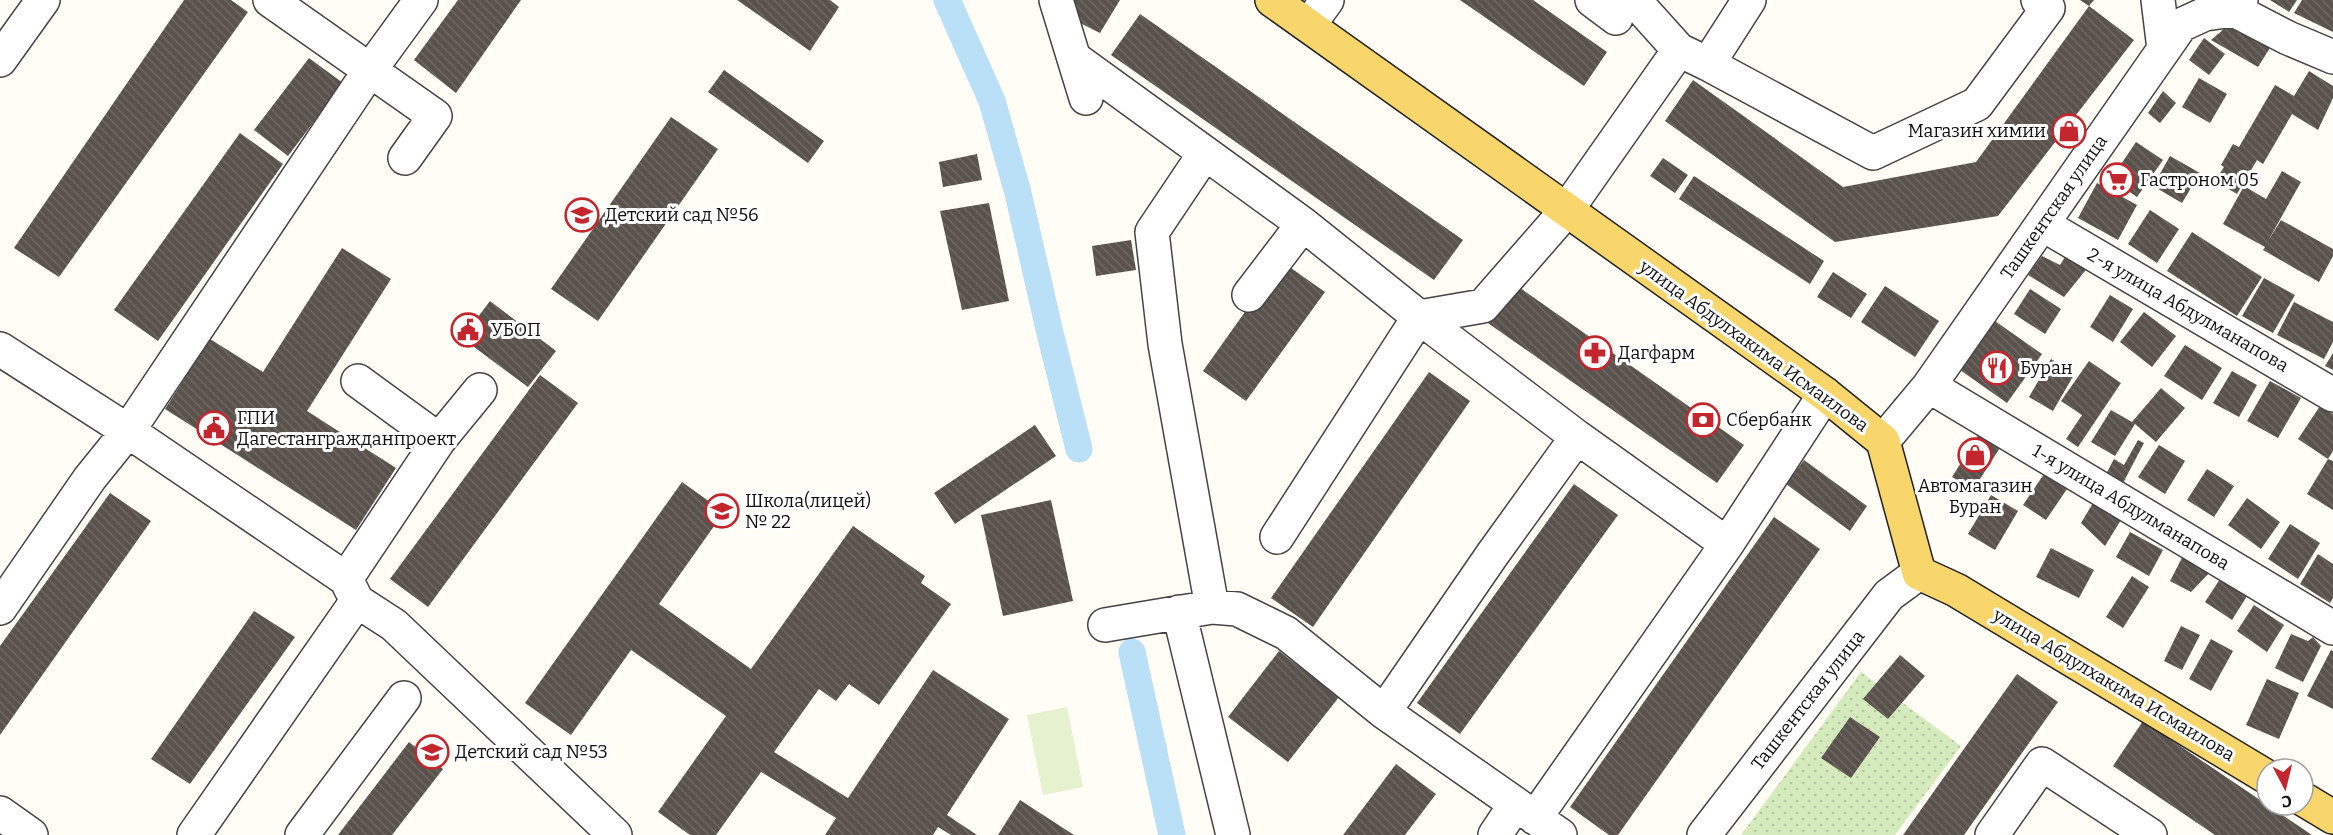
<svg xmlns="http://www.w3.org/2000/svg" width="2333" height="835" font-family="Bitter,serif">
	<defs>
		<pattern id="park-dots" width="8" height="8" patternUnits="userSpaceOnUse" patternTransform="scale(1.5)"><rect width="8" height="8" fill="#d5ebbd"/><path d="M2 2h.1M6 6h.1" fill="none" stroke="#b6c8a1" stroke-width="1.8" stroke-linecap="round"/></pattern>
		<pattern id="building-back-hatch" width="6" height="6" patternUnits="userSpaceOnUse" patternTransform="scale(1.5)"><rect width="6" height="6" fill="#5a524d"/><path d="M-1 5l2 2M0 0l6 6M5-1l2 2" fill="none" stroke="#6d6662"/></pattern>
	</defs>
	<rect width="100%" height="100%" fill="#fffdf5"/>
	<path fill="url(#park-dots)" d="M1861,672L1961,746L1895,835H1741Z"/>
	<path fill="#e6f2cf" d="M1067,707L1083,787L1043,795L1027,715Z"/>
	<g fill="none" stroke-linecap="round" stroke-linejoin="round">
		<path stroke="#b9e0f7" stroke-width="27" d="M947,0L992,101L1018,193L1050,333L1079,449
			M1132,652L1172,835"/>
	</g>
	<path fill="url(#building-back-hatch)" d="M184,0H231L248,12L59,277L14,248Z
		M458,0H521L456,93L414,60Z
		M737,0H830L839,7L810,51Z
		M1067,0H1120L1100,33L1072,19Z
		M1460,0H1533L1607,52L1584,86Z
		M2080,0H2094L2089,6Z
		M2270,0H2297L2289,12Z
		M2302,0H2333V32L2294,13Z
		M2089,6L2134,40L1998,216L1835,242L1665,121L1693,80L1843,187L1976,162Z
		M1140,14L1463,240L1434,280L1111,55Z
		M2238,17L2275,40L2258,67L2211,40Z
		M2204,38L2225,54L2209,75L2189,60Z
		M309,58L343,83L288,156L254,130Z
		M724,70L824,141L808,163L708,92Z
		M2309,71L2333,86V98L2318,130L2292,114L2263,164L2257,160L2237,194L2215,181L2224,167L2221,165L2233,144L2239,147L2275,85L2294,96Z
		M2199,78L2227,94L2210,123L2182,107Z
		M2163,91L2176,103L2160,123L2148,113Z
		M671,117L718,149L598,321L551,289Z
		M240,133L283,164L158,341L114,310Z
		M2136,142L2163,160L2137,197L2111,179Z
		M977,154L982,180L943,187L939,162Z
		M2170,156L2200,173L2182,203L2153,186Z
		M1663,158L1688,175L1675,193L1650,176Z
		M2282,171L2301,182L2268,241L2281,220L2333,249V256L2319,282L2263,250L2265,247L2223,224L2244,186L2266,199Z
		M1694,176L1824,261L1810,284L1679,199Z
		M2097,183L2137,205L2118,240L2078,218Z
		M989,203L1009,301L962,310L940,211Z
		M2150,210L2179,229L2157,263L2128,244Z
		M2192,232L2262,277L2237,316L2167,271Z
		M1131,240L1136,270L1096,276L1092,246Z
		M342,248L391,279L307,411L396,468L356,530L165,409L210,339L263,372Z
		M2067,254L2089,266L2064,297L2028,275L2042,256L2060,265Z
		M1281,261L1325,292L1246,401L1203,371Z
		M1833,272L1867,294L1851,318L1817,297Z
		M2264,278L2295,295L2273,333L2242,316Z
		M1513,283L1744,445L1717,483L1485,321Z
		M1885,286L1939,321L1915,357L1861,322Z
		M2030,289L2061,309L2045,334L2014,314Z
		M2110,295L2133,309L2113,342L2090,327Z
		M490,301L556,351L528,387L462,338Z
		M2294,302L2333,322V342L2324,359L2277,335Z
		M2144,312L2176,336L2152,367L2120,342Z
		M1995,321L2042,354L2007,403L1960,370Z
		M2185,345L2222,368L2202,400L2164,376Z
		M2333,353V370L2325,366Z
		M2051,359L2075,373L2053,411L2029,397Z
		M2089,361L2121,383L2078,447L2066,439L2082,415L2061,401Z
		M2232,371L2257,385L2239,417L2213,403Z
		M1429,372L1470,401L1313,627L1271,598Z
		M540,375L578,403L428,607L390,579Z
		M2270,381L2301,398L2278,438L2247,421Z
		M2161,388L2185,408L2156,442L2135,424L2115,456L2091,442L2111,410L2132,422Z
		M2320,406L2333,414V451L2328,459L2298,439Z
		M1035,425L1056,456L955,524L934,493Z
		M1982,429L2003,443L1973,490L1952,477Z
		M2138,440L2144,443L2122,485L2105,476L2114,459L2124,465Z
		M2159,445L2185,461L2165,494L2138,477Z
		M2328,459L2333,461V510L2307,494Z
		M1804,460L1867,506L1850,531L1786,484Z
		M2207,469L2234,486L2214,517L2187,500Z
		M2046,471L2069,486L2046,520L2023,505Z
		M682,482L724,512L659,604L751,669L853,526L925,576L921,583L951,604L879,705L849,684L836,701L819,689L774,752L848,798L933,670L1009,719L947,815L977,835H951L938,827L933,835H825L836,818L761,772L716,835H690L658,812L726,716L631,650L571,735L525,703Z
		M1574,484L1618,515L1460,734L1417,703Z
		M110,493L151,521L0,735V646Z
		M1991,495L2018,511L1995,550L1968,534Z
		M2096,498L2124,515L2105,546L2081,523Z
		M2247,498L2280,522L2261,549L2228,525Z
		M1051,500L1073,601L1003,616L981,515Z
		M1774,517L1820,549L1618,835H1609L1570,807Z
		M2290,524L2320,543L2298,579L2268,559Z
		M2130,532L2163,550L2149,576L2116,557Z
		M2051,548L2094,570L2079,598L2036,577Z
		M2185,552L2214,568L2191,592L2170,581Z
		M2318,554L2333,564V598L2330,603L2300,584Z
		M2132,576L2149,587L2123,628L2106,617Z
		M2222,576L2249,593L2232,620L2205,602Z
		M2254,605L2284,625L2267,652L2237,631Z
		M254,611L295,637L190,784L151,759Z
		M2181,626L2200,635L2182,670L2164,661Z
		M2291,634L2308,641L2313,637L2321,646L2303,682L2275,668Z
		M2211,639L2233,651L2211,691L2189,679Z
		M2331,650L2333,651V709L2307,696Z
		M1279,651L1339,697L1288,762L1228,717Z
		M1900,655L1925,676L1888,719L1863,699Z
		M2017,674L2058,702L1964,835H1903Z
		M2267,679L2299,693L2279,739L2246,725Z
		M1850,717L1880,737L1851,778L1821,758Z
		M2143,721L2312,835H2215L2113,766Z
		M409,742L443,769L392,835H338Z
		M1396,764L1436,794L1405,835H1343Z
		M1020,800L1074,835H998Z"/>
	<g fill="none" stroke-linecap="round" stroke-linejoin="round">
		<g stroke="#444" stroke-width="36">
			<path id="minor" d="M270,0L435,116L405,158
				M1056,0L1086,98
				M1592,0L1616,18
				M2158,0L2164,49
				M2234,10L2288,38L2333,57
				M1309,25L1327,0
				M1679,50L1708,64L1873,153L1977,104L2048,8L2038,0
				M1074,58L1303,224L1249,295
				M0,60L43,0
				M1708,64L1749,0
				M1205,153L1152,232L1165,344L1212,607
				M1303,224L1419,317L1483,306L1566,211L1679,50L1634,0
				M2042,224L2333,395
				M0,349L128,431L346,579L357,601L394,625L615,835
				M358,381L439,440
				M1929,386L2333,628
				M1883,441L1929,386L2181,25L2205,14L2234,10L2241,0
				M1277,537L1419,317L1577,437
				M346,579L439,440L480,390
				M0,608L90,478L128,431L370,70L421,0
				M1179,612L1233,835
				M1105,625L1212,607L1237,609L1286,633L1384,712L1560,835
				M1384,712L1492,555L1577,437L1727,544L1825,394
				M0,813L31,835
				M1535,818L1727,544
				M194,835L357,601
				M302,835L404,698
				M1495,835L1515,805
				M1704,835L1889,595L1919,573
				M1992,835L2042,764L2150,835"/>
		</g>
		<g stroke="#222" stroke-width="36">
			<path id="major" d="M1272,0L1825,394L1883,441L1919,573L1956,590L2267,777
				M2303,799L2333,817"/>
		</g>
		<use href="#minor" stroke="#fff" stroke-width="33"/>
		<use href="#major" stroke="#f9d66b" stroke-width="33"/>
	</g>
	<defs>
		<g id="shop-ring" transform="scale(1.725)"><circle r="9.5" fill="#fff" stroke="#c4262e" stroke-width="1.5"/><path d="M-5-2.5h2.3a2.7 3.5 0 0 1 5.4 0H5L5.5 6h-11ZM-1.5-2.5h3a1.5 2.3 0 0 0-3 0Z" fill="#c4262e"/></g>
		<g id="supermarket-ring" transform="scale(1.725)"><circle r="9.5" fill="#fff" stroke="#c4262e" stroke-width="1.5"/><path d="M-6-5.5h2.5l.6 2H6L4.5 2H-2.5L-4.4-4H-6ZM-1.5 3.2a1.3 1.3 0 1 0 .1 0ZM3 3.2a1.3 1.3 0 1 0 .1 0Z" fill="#c4262e"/></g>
		<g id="school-ring" transform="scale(1.725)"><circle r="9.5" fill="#fff" stroke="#c4262e" stroke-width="1.5"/><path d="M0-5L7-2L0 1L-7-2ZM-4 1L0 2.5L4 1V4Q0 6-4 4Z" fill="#c4262e"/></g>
		<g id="civic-ring" transform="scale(1.725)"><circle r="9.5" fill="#fff" stroke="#c4262e" stroke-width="1.5"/><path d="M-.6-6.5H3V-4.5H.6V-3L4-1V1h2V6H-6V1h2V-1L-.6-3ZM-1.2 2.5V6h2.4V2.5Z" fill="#c4262e"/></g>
		<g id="pharmacy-ring" transform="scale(1.725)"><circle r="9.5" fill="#fff" stroke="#c4262e" stroke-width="1.5"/><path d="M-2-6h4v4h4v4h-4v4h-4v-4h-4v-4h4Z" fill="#c4262e"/></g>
		<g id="restaurant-ring" transform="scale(1.725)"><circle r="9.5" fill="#fff" stroke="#c4262e" stroke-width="1.5"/><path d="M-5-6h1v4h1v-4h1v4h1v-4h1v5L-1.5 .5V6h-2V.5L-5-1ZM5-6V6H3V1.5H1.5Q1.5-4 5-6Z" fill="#c4262e"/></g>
		<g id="bank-ring" transform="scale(1.725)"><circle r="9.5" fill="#fff" stroke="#c4262e" stroke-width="1.5"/><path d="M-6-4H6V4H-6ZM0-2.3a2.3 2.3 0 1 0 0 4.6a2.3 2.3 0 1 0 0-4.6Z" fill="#c4262e"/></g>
	</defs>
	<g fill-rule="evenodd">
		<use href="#shop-ring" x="2069" y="131"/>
		<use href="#supermarket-ring" x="2117" y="180"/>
		<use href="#school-ring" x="582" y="215"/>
		<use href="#civic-ring" x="468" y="330"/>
		<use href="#pharmacy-ring" x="1595" y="353"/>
		<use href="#restaurant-ring" x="1997" y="368"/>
		<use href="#bank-ring" x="1703" y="420"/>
		<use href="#civic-ring" x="214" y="428"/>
		<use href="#shop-ring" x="1975" y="455"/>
		<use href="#school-ring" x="722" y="511"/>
		<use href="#school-ring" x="432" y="752"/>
	</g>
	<g text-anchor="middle" stroke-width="6" stroke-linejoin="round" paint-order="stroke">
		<g font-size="18" fill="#111" stroke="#fff" text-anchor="start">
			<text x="2046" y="137" text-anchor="end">Магазин химии</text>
			<text x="2140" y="186">Гастроном 05</text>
			<text x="605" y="221">Детский сад №56</text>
			<text x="491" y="336">УБОП</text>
			<text x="1618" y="359">Дагфарм</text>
			<text x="2020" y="374">Буран</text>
			<text x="237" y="424">ГПИ<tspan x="237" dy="21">Дагестангражданпроект</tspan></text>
			<text x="1726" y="426">Сбербанк</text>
			<text x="1975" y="492" text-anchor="middle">Автомагазин<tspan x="1975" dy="21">Буран</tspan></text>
			<text x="745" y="507">Школа(лицей)<tspan x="745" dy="21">№ 22</tspan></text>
			<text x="455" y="758">Детский сад №53</text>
		</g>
		<g font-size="18" fill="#111" stroke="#fff">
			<text transform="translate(2054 207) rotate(-55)" y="6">Ташкентская улица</text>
			<text transform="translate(2188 310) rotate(30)" y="6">2-я улица Абдулманапова</text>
			<text transform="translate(1754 346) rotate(36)" y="6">улица Абдулхакима Исмаилова</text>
			<text transform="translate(2131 507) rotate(31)" y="6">1-я улица Абдулманапова</text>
			<text transform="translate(2114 685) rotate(31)" y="6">улица Абдулхакима Исмаилова</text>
			<text transform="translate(1808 700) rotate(-52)" y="6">Ташкентская улица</text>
		</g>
	</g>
	<g transform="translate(2285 787) rotate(173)"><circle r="28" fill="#ffffff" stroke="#a0a0a0" stroke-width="1.5"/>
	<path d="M0-4.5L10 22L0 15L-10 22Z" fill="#c4262e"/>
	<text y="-9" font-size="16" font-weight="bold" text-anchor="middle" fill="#111111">С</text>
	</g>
</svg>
